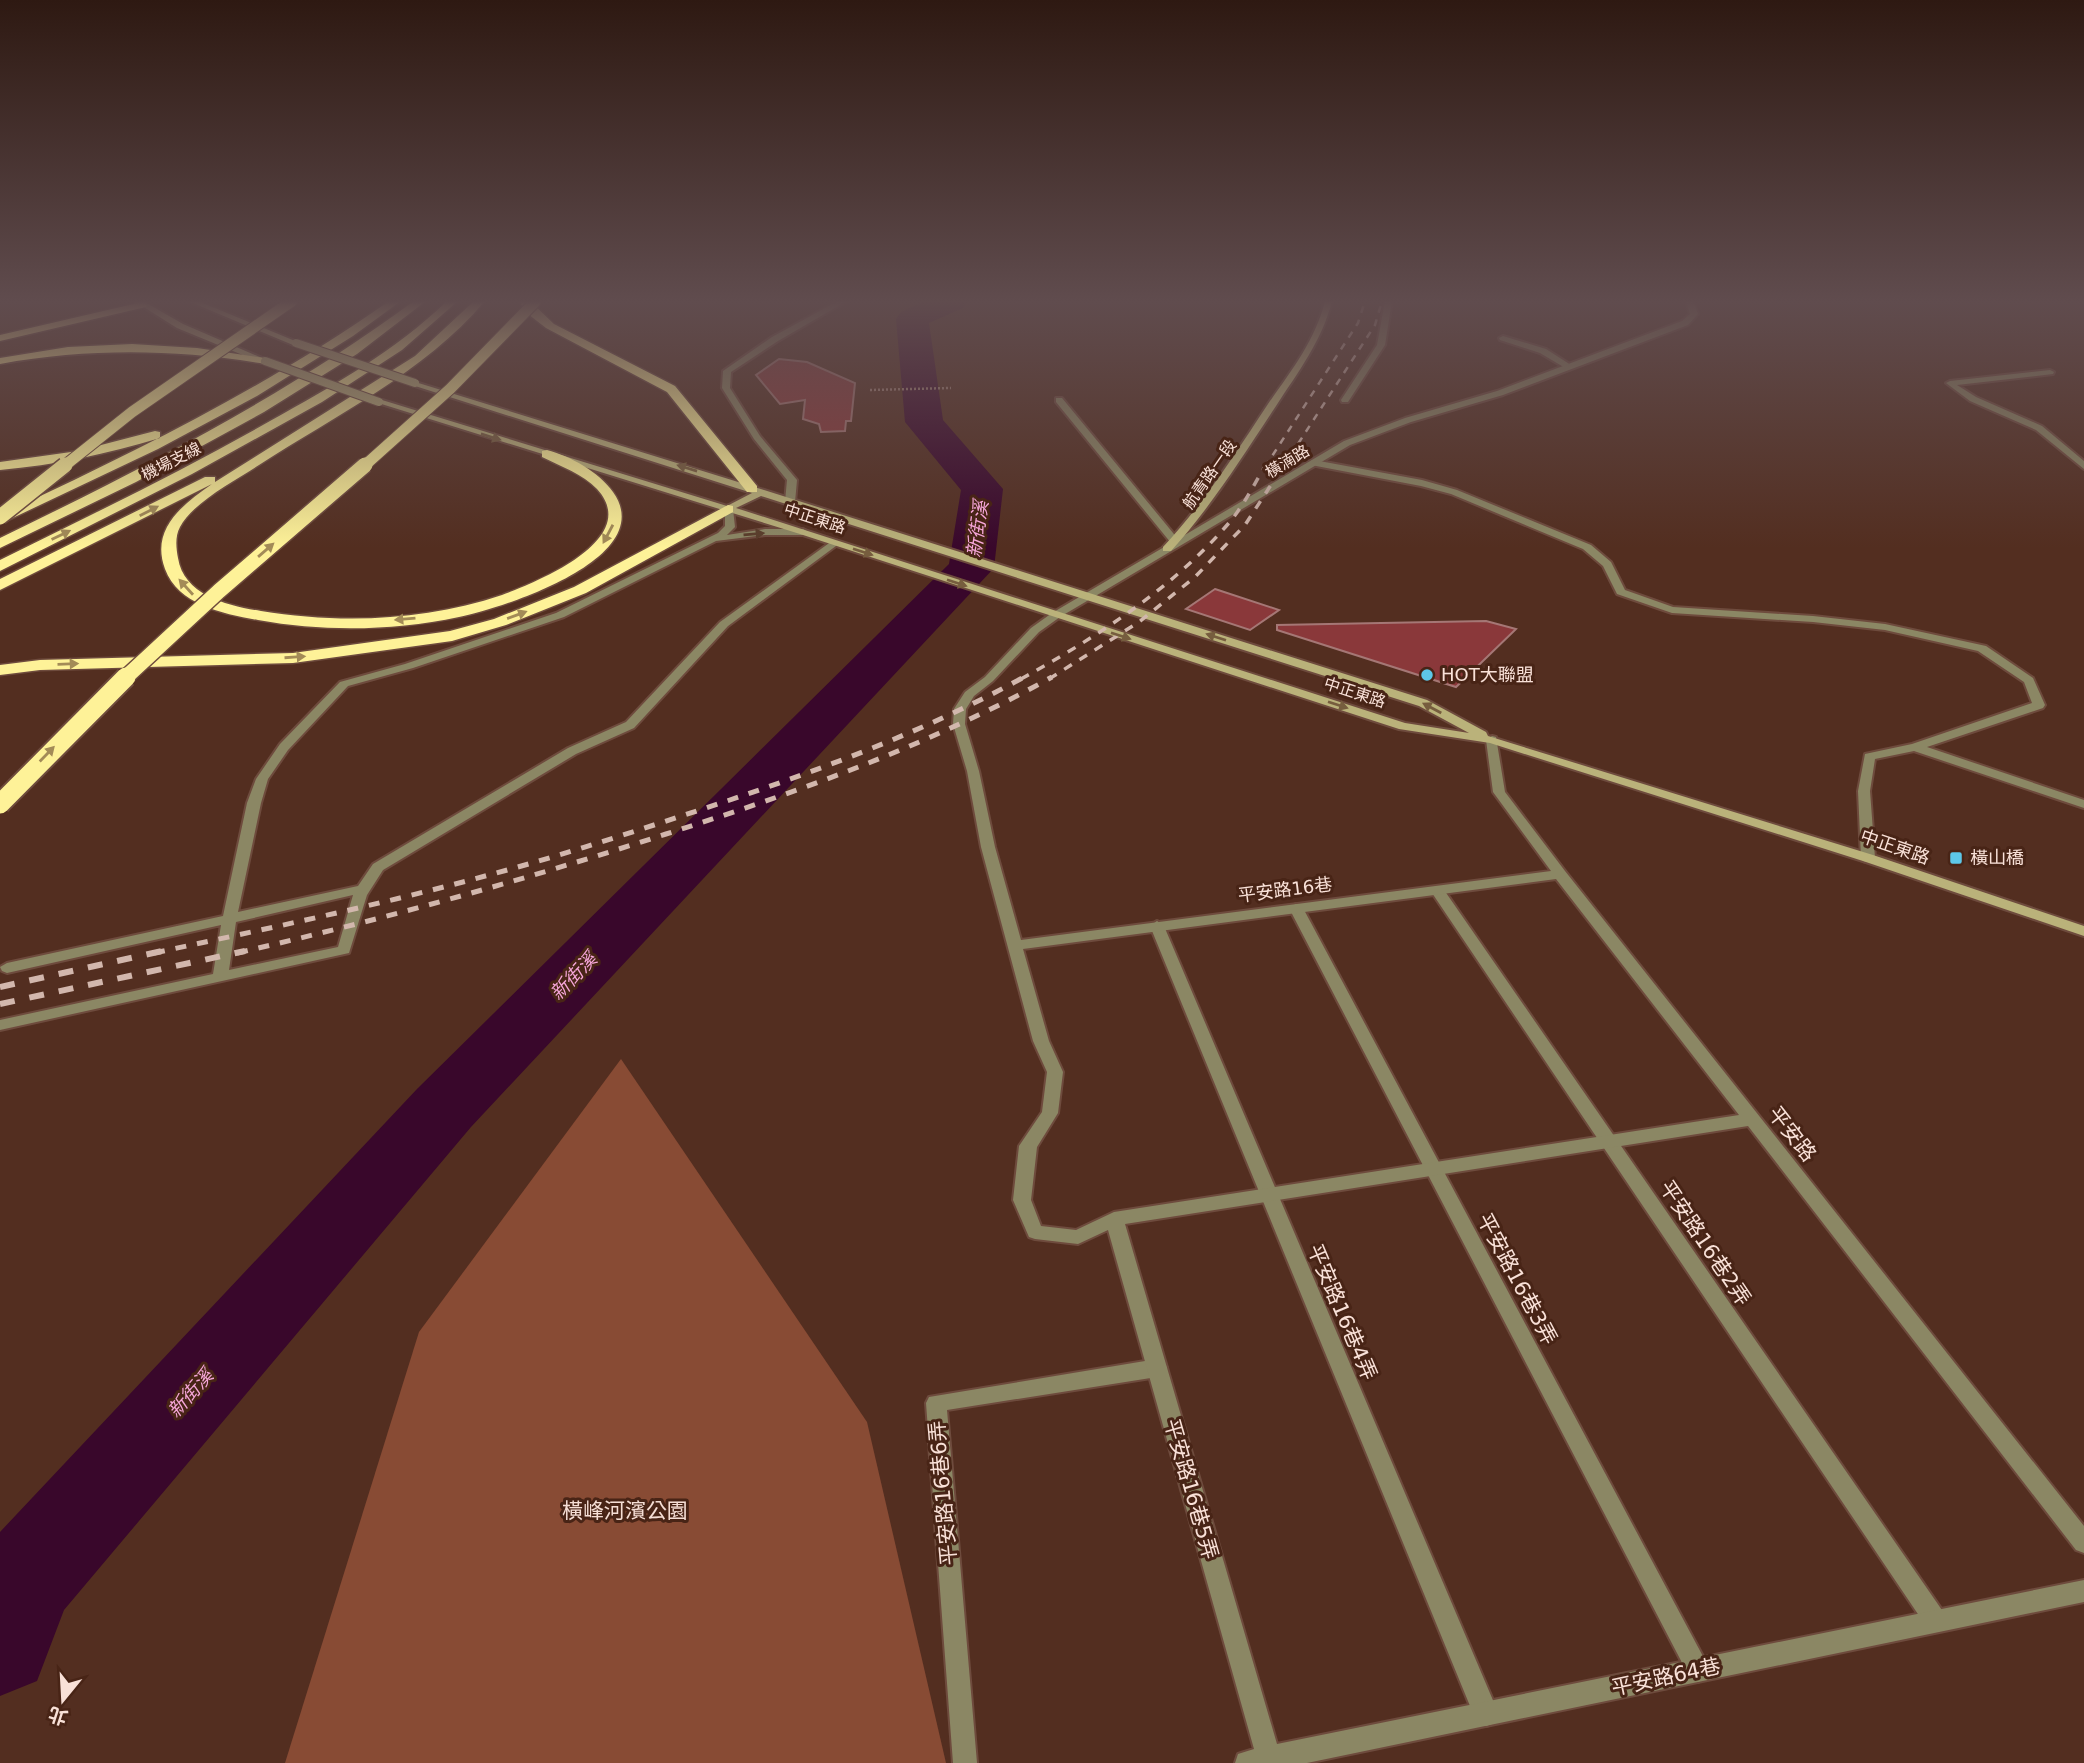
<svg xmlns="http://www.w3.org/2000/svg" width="2084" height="1763" font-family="'DejaVu Sans','Noto Sans TC',sans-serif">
	<rect width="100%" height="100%" fill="#532e20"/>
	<path fill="#884b34" d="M621,1059L867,1422L946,1763H285L419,1332Z"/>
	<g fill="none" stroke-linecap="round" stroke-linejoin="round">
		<path fill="#39072b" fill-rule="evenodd" d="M925,301H967L963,308L929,323L943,420L1003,489L994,568L471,1127L64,1610L37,1681L0,1696V1532L417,1089L949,564L961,490L905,422L896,319L901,312Z"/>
	</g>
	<path fill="#8a383a" stroke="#a57775" stroke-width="2" d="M779,359L807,362L855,383L851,421H846L845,431L821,432L819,424L803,419L805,400L780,404L756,375Z
		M1215,589L1279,610L1250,630L1186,609Z
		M1486,621L1516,629L1456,687L1277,630V625Z"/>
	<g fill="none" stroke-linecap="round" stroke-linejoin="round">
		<g stroke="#6e4b3d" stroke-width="4">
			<path id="lane" d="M838,301H847L778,341L731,372L730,388L760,436L797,480L795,502L790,505L785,502L787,480L754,439L722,388L723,371L772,337Z
				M1385,301H1392L1385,345L1348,402H1342L1341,400L1377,345Z
				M1503,336L1546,349L1574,367L1567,369L1540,353L1500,340L1499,338Z
				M1314,460L1422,480L1457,490L1591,545L1611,562L1625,590L1673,607L1813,616L1885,624L1986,646L2033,678L2045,705L2043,708L1927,747L2084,800V808L1914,751L1875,759L1870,791L1875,858L1868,862L1863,861L1861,858L1858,791L1865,754L1912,744L2032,703L2024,682L1978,651L1885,630L1813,622L1672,613L1617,594L1603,566L1583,549L1451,494L1421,486L1311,465V461Z
				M725,507L733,509L735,527L727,535L765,529H803L808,532L803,535H765L716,541L564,617L413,668L348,686L288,750L268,779L261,803L238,912L358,886L373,864L568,748L626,722L720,622L832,541L840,543L728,626L634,728L576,754L383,870L367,895L349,953L0,1030V1020L213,974L221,925L7,973L2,971L0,967L7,963L223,916L247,803L256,779L280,744L340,682L405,664L556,613L718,533L725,526ZM353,895L338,947L229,970L236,922Z
				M1437,886L1442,887L1944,1613L1948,1621L1944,1629L1936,1632L1928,1629L1430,890Z
				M1296,904L1303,908L1706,1662L1710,1670L1706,1678L1698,1682L1690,1678L1289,908Z
				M1157,921L1164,926L1495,1705L1498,1714L1495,1723L1486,1726L1477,1723L1150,926Z
				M1157,1359L1164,1362L1167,1368L1164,1374L1157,1377L947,1410L977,1763H953L926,1403L929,1397Z"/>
		</g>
		<g stroke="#6e4b3d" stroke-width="4">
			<path id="street" d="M1686,301H1693L1698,314L1688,325L1503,395L1411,422L1350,445L1060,617L1039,632L993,681L974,696L966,709L965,724L979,771L995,847L1021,940L1551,871L1493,792L1486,740L1492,736L1496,737L1505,792L1565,871L2084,1526V1553L2076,1550L1748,1126L1125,1224L1277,1744L2084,1580V1602L1307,1763H1235L1238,1754L1254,1749L1108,1230L1078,1244L1035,1239L1029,1237L1013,1200L1019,1146L1042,1112L1047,1072L1033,1041L981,847L967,771L953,724L954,709L965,692L985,677L1031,628L1052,613L1171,543L1056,402V398H1062L1178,539L1344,441L1405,418L1497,391L1682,321L1690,314ZM1556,879L1739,1115L1114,1212L1076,1230L1041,1226L1031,1200L1037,1147L1058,1113L1063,1072L1049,1041L1023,949Z
				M2050,370L2054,372L2053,374L1957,385L1976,397L2042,426L2084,461V469L2036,430L1970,401L1946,383L1950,381Z"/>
		</g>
		<g stroke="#6e4b3d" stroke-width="4">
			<path id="secondary" d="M134,301H143L183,324L269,361L262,363L177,328Z
				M188,301H198L300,343L293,345Z
				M1325,301H1332C1322,341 1298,372 1276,406C1243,456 1211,507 1171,551H1163V547C1204,503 1235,454 1268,404C1291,371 1315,341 1325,301Z
				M412,381L764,490L1427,700L1486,732L1488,736L1873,855L2084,926V936L1863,861L1490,743L1399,729L800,534L375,402L382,400L727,506L752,493L412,385ZM761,496L1419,706L1469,733L1405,723L736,508Z"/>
		</g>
		<g stroke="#6e4b3d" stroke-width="3">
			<path id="highway" d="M389,301H401L353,336L257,396L158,449L0,524V515C135,452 267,387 389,301Z
				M414,301H426L357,354L264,412L136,482L0,548V538C144,468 285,396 414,301Z
				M447,301H458L402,350L322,402L192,474L0,571V560C91,515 182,471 270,421C333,386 395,351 447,301Z
				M474,301H485C424,373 336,415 259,465C236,480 192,503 180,527C175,536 176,548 178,558C184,596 229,606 261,611C341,624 425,621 502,595C537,582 643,539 597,489C583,474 560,466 542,457V451L547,450C570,456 599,472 613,492C660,558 503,608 459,617C392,631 325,632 258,620C224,614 178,605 165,569C150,529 183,504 212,484L0,590V579L205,477H215V482L415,356Z
				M519,301H530L554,324L675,386L757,486V492H747L667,392L546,328L528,314Z
				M142,302L147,305L146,307L0,341V335Z
				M132,344L197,348L265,358L271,361L265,364C175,349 90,348 0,364V358L68,347Z
				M155,431L160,432V438C107,454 55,465 0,470V462L78,451Z
				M728,505L733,506V512L586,593L506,625L452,641L293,663L40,670L0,675V665L40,660L293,653L450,631L494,619L574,587Z"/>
		</g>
		<path stroke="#a6877c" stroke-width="2.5" stroke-dasharray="2 2" stroke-linecap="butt" d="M870,390L951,388"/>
		<use href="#lane" fill="#8b8764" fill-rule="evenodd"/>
		<use href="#street" fill="#8b8764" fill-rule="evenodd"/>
		<use href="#secondary" fill="#bab27a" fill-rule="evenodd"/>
		<use href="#highway" fill="#fef298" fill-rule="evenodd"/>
		<path stroke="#d2b7ad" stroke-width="2.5" stroke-dasharray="7 7" stroke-linecap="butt" d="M1265,467L1358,323L1365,301
			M1283,467L1375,325L1382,301"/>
		<path stroke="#d2b7ad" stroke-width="3.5" stroke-dasharray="9 9" stroke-linecap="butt" d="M1021,679C1095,638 1172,589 1228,524C1243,507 1254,484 1266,465
			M1049,679L1139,622L1195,577L1245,525L1284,465"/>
		<path stroke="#d2b7ad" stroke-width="5" stroke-dasharray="11 11" stroke-linecap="butt" d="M154,953C266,929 379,905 489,875C567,854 645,828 721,803C825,768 928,730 1024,677
			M237,953C381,920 524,880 666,834C798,792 930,745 1052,677"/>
		<path stroke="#d2b7ad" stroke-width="6" stroke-dasharray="15 15" stroke-linecap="butt" d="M0,987L162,951
			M0,1004L245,951"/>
		<g stroke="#6e4b3d" stroke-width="10" stroke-linecap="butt">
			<path id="secondary-bridge" d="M296,343L415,383
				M265,361L379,402"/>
		</g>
		<g stroke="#6e4b3d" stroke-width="13" stroke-linecap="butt">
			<path id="highway-bridge-far2" d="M63,467L132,412L292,301
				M363,467L450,389L536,301"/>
		</g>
		<g stroke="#6e4b3d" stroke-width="18" stroke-linecap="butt">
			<path id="highway-bridge-far1" d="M0,517L65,465
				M124,679L219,591L365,465"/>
		</g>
		<g stroke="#6e4b3d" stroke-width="23" stroke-linecap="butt">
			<path id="highway-bridge" d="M0,804L126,677"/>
		</g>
		<use href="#secondary-bridge" stroke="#bab27a" stroke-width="8"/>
		<use href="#highway-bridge-far2" stroke="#fef298" stroke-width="11"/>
		<use href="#highway-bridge-far1" stroke="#fef298" stroke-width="15"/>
		<use href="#highway-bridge" stroke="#fef298" stroke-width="19"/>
	</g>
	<defs><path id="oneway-solid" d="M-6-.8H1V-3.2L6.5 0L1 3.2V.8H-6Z" transform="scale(1.75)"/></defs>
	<g fill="#765d3e">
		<use href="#oneway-solid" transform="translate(491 437) rotate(17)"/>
		<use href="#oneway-solid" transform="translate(687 468) rotate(-163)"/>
		<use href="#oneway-solid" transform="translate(863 552) rotate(18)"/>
		<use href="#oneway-solid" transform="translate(957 583) rotate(18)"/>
		<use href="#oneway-solid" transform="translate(1121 636) rotate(18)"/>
		<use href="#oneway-solid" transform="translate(1216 637) rotate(-162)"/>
		<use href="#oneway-solid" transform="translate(1338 705) rotate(18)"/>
		<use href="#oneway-solid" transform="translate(1432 708) rotate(-152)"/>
	</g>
	<g fill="#a38b57">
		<use href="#oneway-solid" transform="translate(149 511) rotate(-27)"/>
		<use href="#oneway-solid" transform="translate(608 534) rotate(118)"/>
		<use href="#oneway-solid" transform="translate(61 535) rotate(-26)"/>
		<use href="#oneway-solid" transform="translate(266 550) rotate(-41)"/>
		<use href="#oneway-solid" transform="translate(186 587) rotate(-132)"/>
		<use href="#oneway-solid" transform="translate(517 615) rotate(-20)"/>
		<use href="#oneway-solid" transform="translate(405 619) rotate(175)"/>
		<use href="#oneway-solid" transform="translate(295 657) rotate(-4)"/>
		<use href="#oneway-solid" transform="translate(68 664) rotate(-2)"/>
		<use href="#oneway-solid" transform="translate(47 754) rotate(-46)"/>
	</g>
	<use fill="#593d2a" href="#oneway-solid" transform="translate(754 534) rotate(-5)"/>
	<linearGradient id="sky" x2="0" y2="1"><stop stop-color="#2e1912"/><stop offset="0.55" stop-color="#604c4e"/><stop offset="1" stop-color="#604c4e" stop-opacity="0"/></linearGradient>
	<rect width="2084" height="548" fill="url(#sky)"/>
	<g fill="#5dc7e8" stroke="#482416" stroke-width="2.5">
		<circle cx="1427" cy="675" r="7"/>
		<rect x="1949" y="851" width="14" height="14" rx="3.5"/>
	</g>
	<g text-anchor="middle" stroke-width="6" stroke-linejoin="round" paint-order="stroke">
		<g font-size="16" fill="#f9e1d8" stroke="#482416">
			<text transform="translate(171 461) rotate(-27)" y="6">機場支線</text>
			<text transform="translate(1287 461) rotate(-31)" y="6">橫湳路</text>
			<text transform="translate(1209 474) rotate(-55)" y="6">航青路一段</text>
			<text transform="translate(815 518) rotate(18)" y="6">中正東路</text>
			<text transform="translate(1355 692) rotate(18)" y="6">中正東路</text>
		</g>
		<g font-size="18" fill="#f9e1d8" stroke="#482416" text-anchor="start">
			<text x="1441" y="681">HOT大聯盟</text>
			<text x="1970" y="864">橫山橋</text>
		</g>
		<g font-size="18" fill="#f9e1d8" stroke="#482416">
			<text transform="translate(1895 847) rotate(19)" y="6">中正東路</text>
			<text transform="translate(1285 890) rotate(-7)" y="6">平安路16巷</text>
		</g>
		<g font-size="19" font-style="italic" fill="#f6a6d9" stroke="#482416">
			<text transform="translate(977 529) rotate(-82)" y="7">新街溪</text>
			<text transform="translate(573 976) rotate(-46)" y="7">新街溪</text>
			<text transform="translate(190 1393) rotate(-48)" y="7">新街溪</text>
		</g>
		<g font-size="21" fill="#f9e1d8" stroke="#482416">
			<text transform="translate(1792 1134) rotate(52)" y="7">平安路</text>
			<text transform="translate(1705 1243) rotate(56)" y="7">平安路16巷2弄</text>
			<text transform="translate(1517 1279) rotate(62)" y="7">平安路16巷3弄</text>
			<text transform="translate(1342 1312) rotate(67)" y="7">平安路16巷4弄</text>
			<text transform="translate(1191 1489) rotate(74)" y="7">平安路16巷5弄</text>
			<text transform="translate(943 1493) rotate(-95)" y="7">平安路16巷6弄</text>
			<text transform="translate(1666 1677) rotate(-12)" y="7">平安路64巷</text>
		</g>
		<g font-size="21" fill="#f5ded5" stroke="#482416">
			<text x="625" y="1518">橫峰河濱公園</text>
		</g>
	</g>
	<g transform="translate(63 1700) rotate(198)" stroke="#482416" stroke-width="5" paint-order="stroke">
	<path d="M0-5L12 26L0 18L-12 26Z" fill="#f9e1d8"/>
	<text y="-10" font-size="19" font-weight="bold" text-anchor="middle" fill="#f9e1d8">北</text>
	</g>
</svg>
